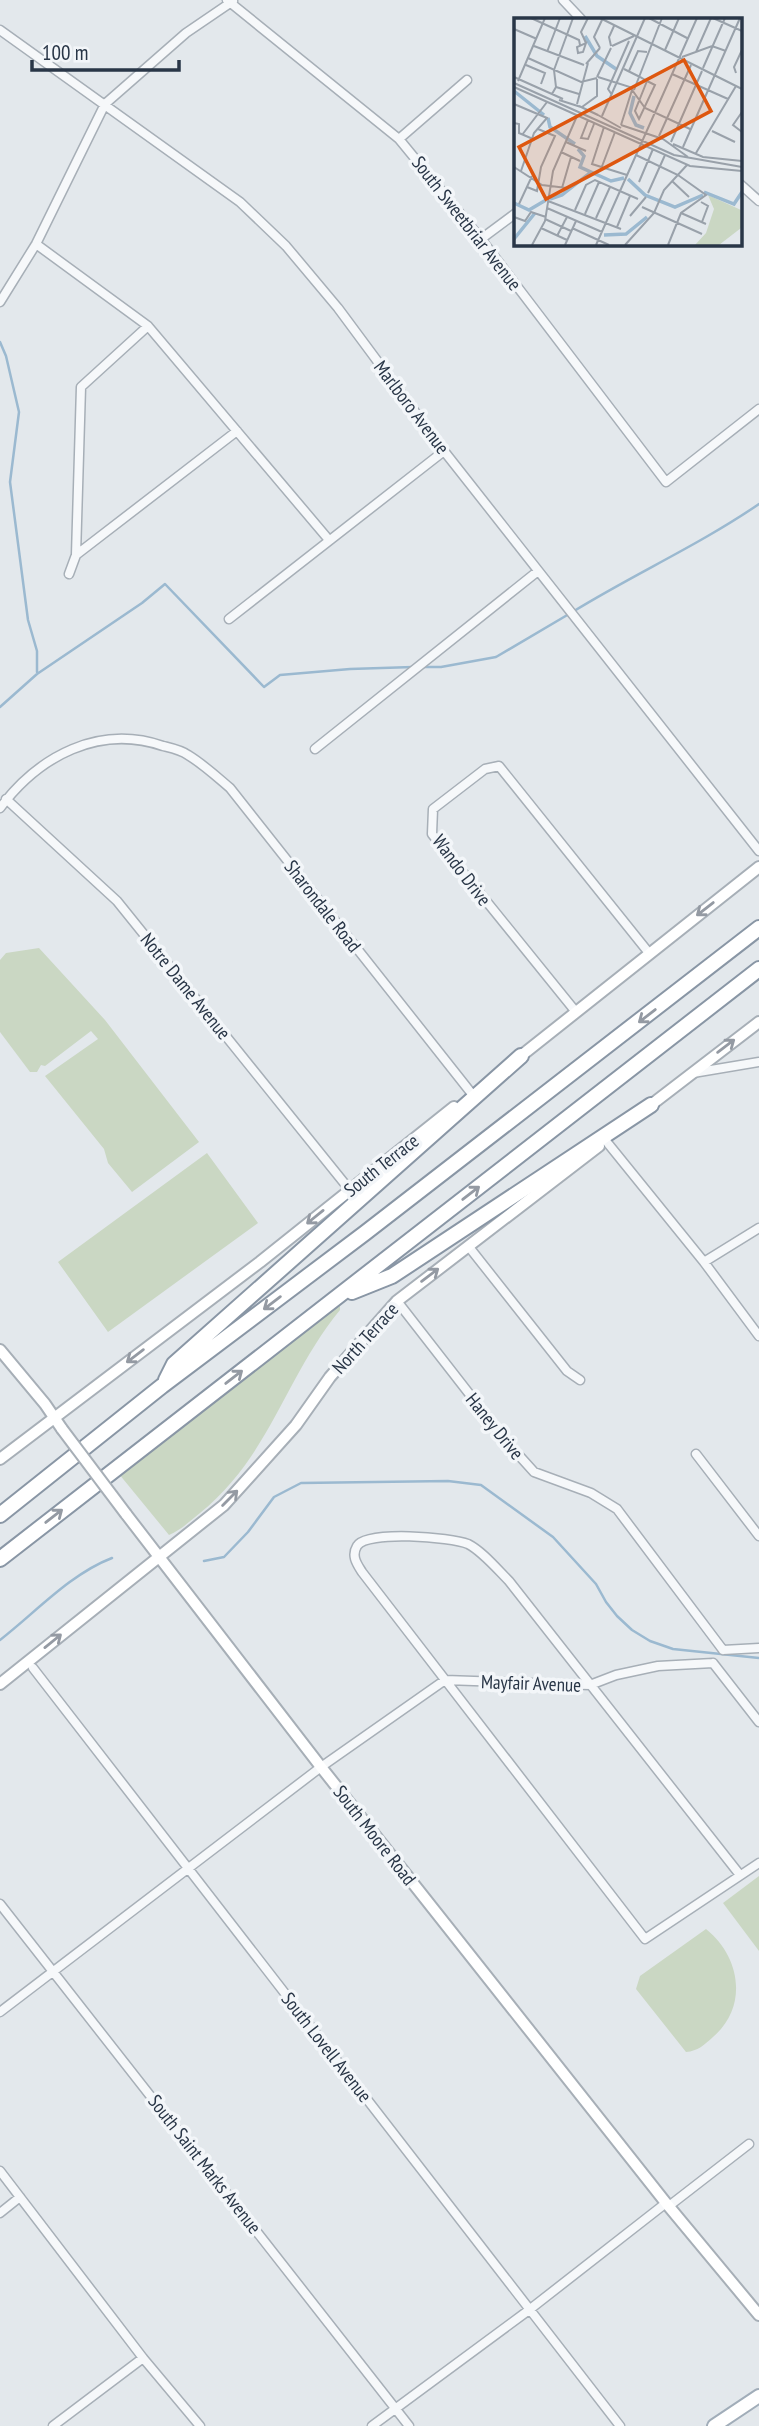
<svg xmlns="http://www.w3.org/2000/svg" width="759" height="2426" font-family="'PT Sans Narrow',sans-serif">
	<rect width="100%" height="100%" fill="#e3e8ec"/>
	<path fill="#cad7c3" d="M39,948L105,1020L199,1142L132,1192L108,1163L104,1149L45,1076L98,1039L91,1031L45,1066L41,1065L37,1072H30L0,1032V960L6,953Z
		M207,1153L258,1223L108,1332L58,1262Z
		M338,1305H340V1310C285,1377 271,1455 200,1513C190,1521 181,1530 169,1535L119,1474Z
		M759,1876V1951L723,1903Z
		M706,1929C740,1956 749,2006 713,2037C704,2045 698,2051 686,2052L636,1989L640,1976Z"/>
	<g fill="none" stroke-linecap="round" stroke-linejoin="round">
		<path stroke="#9bb9d0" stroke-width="2.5" d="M0,342L6,356L19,412L10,482L28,620L37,651V672
			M574,611C636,573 699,545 759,504
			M423,667H441L496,657L569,614
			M0,707L37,674L142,603L165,584L264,687L280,675L350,669L413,667
			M204,1561L224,1557L248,1532L274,1497L301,1483L448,1481L481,1485L553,1537L596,1584L606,1602L617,1616L632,1630L650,1641L673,1649L759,1658
			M0,1640C35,1613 70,1574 112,1558"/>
		<g stroke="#a7afb7" stroke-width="11">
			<path id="street" d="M227,0L399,139L481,239L666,482L759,409
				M563,0L581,19
				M0,30L240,202L286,246L338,308L444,451L759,851
				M399,139L467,80
				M740,184L759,201
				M481,239L516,213
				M36,244L148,326L329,540
				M0,302L36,244L105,104L186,33L233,1
				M76,555L81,387L148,326
				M69,574L76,555L237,431
				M229,619L444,451
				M315,749L538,571
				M6,799L117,901L349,1189
				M0,808C39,756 99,724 163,746C171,748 181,750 188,755C203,764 217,777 230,788L472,1094
				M576,1012L432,834L433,809L485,769L499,766L649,953
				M693,1073L759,1062
				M606,1141L704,1262L759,1336
				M469,1247L567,1371L580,1380
				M704,1262L759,1228
				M397,1301L506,1441L534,1472L591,1493L617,1509L723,1650
				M696,1454L759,1536
				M723,1650L759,1648
				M713,1663L759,1722
				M33,1668L620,2426
				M740,1875L509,1581C497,1569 482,1551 468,1544C451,1537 366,1530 357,1546C351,1556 357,1564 362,1572L645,1939L759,1863
				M0,1904L409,2426
				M0,2012L321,1767L445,1680L590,1685L616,1675L658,1666L713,1663
				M0,2171L143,2358L200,2426
				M669,2206L749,2144
				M0,2213L20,2197
				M53,2426L143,2358
				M372,2426L529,2310L666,2203"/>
		</g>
		<g stroke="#a7afb7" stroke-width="14">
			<path id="secondary" d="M517,1059L759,867
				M647,1108L759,1022
				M0,1350L45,1404L62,1429
				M0,1459L260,1262L454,1107
				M126,1514L321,1767L666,2203L759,2315
				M0,1684L224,1505L296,1425L330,1377L397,1301L599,1146"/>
		</g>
		<g stroke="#a1adb9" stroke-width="16">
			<path id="primary" d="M714,2426L759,2396"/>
		</g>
		<g stroke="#8996a5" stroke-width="18">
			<path id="highway" d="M352,1292L392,1276L651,1105
				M166,1380L174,1364L521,1056
				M0,1515L162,1386L365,1233L759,928
				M0,1559L759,969"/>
		</g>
		<use href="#street" stroke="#f6f8fa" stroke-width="8"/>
		<use href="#secondary" stroke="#fff" stroke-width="10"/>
		<use href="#primary" stroke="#fff" stroke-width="12"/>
		<use href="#highway" stroke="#fff" stroke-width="14"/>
		<g stroke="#a7afb7" stroke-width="14" stroke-linecap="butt">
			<path id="secondary-bridge" d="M62,1429L126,1514"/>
		</g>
		<use href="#secondary-bridge" stroke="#fff" stroke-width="10"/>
	</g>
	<defs><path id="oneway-shaft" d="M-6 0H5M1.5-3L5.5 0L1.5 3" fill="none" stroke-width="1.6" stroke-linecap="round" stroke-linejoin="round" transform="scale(1.75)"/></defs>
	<g stroke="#949aa3">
		<use href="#oneway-shaft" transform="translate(705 909) rotate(142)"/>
		<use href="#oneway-shaft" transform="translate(647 1016) rotate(142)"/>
		<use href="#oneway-shaft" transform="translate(726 1046) rotate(-37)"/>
		<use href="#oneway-shaft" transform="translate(471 1193) rotate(-38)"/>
		<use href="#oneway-shaft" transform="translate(315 1217) rotate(141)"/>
		<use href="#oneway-shaft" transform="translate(430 1275) rotate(-37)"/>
		<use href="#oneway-shaft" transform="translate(272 1303) rotate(143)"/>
		<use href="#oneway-shaft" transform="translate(135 1356) rotate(143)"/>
		<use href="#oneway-shaft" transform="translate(234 1377) rotate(-38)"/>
		<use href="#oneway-shaft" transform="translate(230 1498) rotate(-45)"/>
		<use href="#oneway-shaft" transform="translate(54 1516) rotate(-38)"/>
		<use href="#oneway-shaft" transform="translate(53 1641) rotate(-39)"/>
	</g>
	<g text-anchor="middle" stroke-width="7" stroke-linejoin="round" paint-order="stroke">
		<g font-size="19" fill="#293647" stroke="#f3f6f9">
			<text transform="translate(467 223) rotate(52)" y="7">South Sweetbriar Avenue</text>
			<text transform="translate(412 407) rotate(53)" y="7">Marlboro Avenue</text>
			<text transform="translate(462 870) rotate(53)" y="7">Wando Drive</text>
			<text transform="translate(323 906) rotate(52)" y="7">Sharondale Road</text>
			<text transform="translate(186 986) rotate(51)" y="7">Notre Dame Avenue</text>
			<text transform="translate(381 1165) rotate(-38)" y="7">South Terrace</text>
			<text transform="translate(365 1338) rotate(-48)" y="7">North Terrace</text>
			<text transform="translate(495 1426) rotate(51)" y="7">Haney Drive</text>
			<text transform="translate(531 1683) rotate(2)" y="7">Mayfair Avenue</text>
			<text transform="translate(375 1835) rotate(52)" y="7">South Moore Road</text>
			<text transform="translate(327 2047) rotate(52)" y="7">South Lovell Avenue</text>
			<text transform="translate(205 2164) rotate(52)" y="7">South Saint Marks Avenue</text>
		</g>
	</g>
	<g transform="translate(514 18)">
		<rect width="228" height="228" fill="#e3e8ec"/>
		<path d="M194,177L227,192V210L205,227H181L192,215L200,191Z" fill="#cad7c3"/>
		<path fill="none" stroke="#9bb9d0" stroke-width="3.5" d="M71,18L83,38L102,51M0,73L30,97M120,78L116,95L122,107L130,110M34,100L36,109L61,126M64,131L70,138L66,149L97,163L110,160M114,161L131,177L161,189L189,177M190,174L220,186L228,174M36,181L48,177L77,154M0,185L15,192L32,182M90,217L112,216L133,199M0,221L21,195"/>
		<path fill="none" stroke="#99a1aa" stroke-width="2" d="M17,0L65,22L66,27M86,0L228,71M135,0L173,20M199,0L228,13M0,11L23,21M72,25L69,34L64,35L63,29ZM72,25L67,14L74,0M20,28L70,47M97,28L95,19L100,8M98,28L120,18M86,30L80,19L88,2M151,32L165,0M33,34L46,0M182,34L197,0M168,39L198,28L212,33M14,40L67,64L83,60M72,46L86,30M12,47L31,55L27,66M189,50L211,0M110,51L126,59L133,63L141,67L125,101L121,93L133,63M115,53L124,33L133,34M222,55L220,49L228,32M158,56L214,81M0,59L49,81M83,59L97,30M84,59L116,69L131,90L176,111M4,63L31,0M0,65L160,137L228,149M0,69L176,148L228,153M42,69L65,76M120,72L148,0M38,76L42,69L40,52L59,0M98,77L94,71L115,23M45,82L67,89M0,86L33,100L20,115L7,153M63,86L74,45M65,88L84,97M68,89L83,78V61M228,94L219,107L228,114M84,97L107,110M88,98L131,0M74,102L67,120L74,121L80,106M0,105L5,106V115L19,121M107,107L149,121M107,107L118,72M90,109L78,146L113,157M198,113L221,124M8,117L33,84M145,118L177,47M149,121L174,139M52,124L72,133M157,124L188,53M159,126L189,139L228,143M169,129L226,0M47,134L66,143M182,135L222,68M122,137L164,157L192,177L167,195L154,227M0,149L28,167L53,170M87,151L101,114M158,163L175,179M125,164L139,131M13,169L23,173L27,149L41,118L24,111M48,170L57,139M134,175L151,137M34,183L107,211M187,184L194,188L188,204M5,186L18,158M128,189L188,216M33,190L88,214M61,192L72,167L81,162L124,181M167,195L192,206M71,196L85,164M116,198L132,179M0,199L11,203L17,194L32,199M82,200L96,169M31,201L57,213M103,209L116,178M27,210L53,222M58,210L95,227M43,218L53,199M18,227L31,203L39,153L63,98M51,227L62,203M82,227L183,0M111,227L140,195L150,172L173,147"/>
		<path fill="#de570f" fill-opacity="0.15" stroke="#de570f" stroke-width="3.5" d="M170,42L197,93L32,181L5,129Z"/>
		<rect width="228" height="228" fill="none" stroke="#293647" stroke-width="3.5"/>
	</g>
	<path d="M32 60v10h147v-10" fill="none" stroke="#293647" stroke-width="3.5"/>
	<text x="42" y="60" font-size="21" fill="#293647" stroke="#f3f6f9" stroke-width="5" paint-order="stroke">100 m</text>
</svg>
